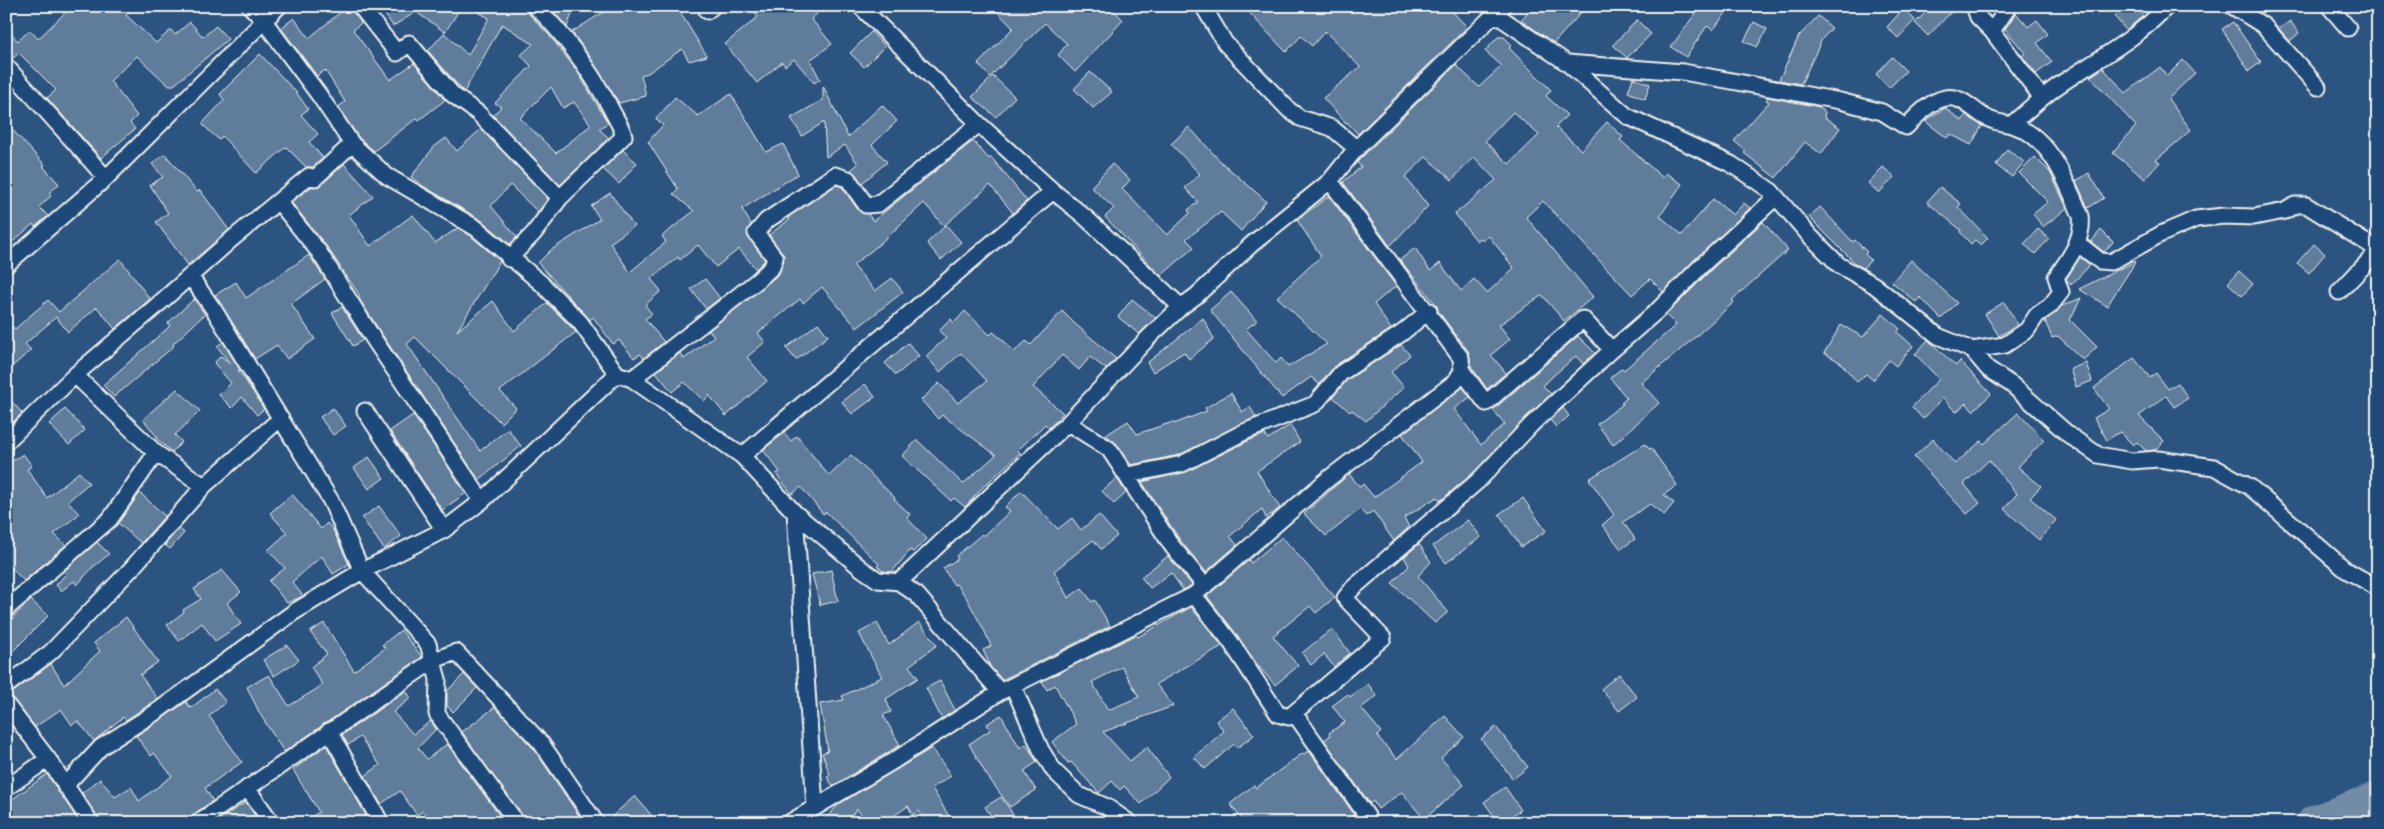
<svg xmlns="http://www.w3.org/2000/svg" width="2384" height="829" font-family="'Playpen Sans',sans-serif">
	<rect width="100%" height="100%" fill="#2c5481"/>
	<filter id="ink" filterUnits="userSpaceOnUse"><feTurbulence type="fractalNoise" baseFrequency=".02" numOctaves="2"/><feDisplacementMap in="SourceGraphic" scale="10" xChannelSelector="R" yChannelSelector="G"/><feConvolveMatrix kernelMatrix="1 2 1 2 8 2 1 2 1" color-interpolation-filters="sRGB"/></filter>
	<g filter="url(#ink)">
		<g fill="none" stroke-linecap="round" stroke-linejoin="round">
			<path stroke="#738ca6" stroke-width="35" d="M2314,823L2378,799"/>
		</g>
		<path fill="#5e7b9a" stroke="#f4f1e8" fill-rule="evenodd" d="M72,6H135L126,15L156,43L171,30L175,35L190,22L203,37L216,26L228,39L174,85H168L137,56L110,81L137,116L130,123L135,129L101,158L47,98L56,90L19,53L12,59L6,57V28L18,41L30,30L38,39Z
			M348,6H351L361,23L353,30L390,80L414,63L445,100L419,120L417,118L374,151L359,138L338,107L345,102L325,70L317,76L281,28L294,18L309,38Z
			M394,6H462L445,32L416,12L393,26L384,13Z
			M467,6H526L528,13L549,35L577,71L608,123L599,129L609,138L560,185L493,115L501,107L495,103L531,66L521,55L533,44L502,24L464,92L428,51L444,33L468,55L489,18ZM551,87L563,108L574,102L591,125L556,153L520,118Z
			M548,6H575L567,27L553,11Z
			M613,6H667L672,13L678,9L707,56L689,61L682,49L648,73L641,75L646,96L619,103L592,60L572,32Z
			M763,6H826L811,19L832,44L810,60L820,79L814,83L794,59L785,66L782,62L757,83L725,44L758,17L755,13Z
			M992,6H1110L1123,20L1075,72L1058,55L1067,44L1045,23L990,77L978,64L1013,28Z
			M1243,6H1447L1467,27L1358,134L1347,122L1346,123L1323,98L1360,67L1325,31L1312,46L1301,36L1286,52Z
			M1533,6H1587L1554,43L1521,20Z
			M1701,6H1731L1713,30L1707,26L1686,57L1671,47Z
			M1932,6H1957L1928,36L1915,23Z
			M2126,6H2134L2143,16L2126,30L2115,17Z
			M1903,9L1915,20L1898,38L1887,27Z
			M2016,13L2028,27L2037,20L2048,34L2037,43L2052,62L2036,74L2022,56L2025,53L2005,29Z
			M1818,16L1832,28L1822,39L1801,84L1779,80L1799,36Z
			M1637,20L1651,34L1627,58L1613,45Z
			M2290,21L2299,33L2290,41L2279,29Z
			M1754,22L1767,29L1757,47L1744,41Z
			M2233,22L2261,62L2249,71L2222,29Z
			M871,32L885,46L864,67L850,53Z
			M1498,37H1504L1512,45L1509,48L1551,90L1546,96L1567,115L1556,127L1581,150L1607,122L1623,137L1620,140L1663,178L1666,173L1682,184L1660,216L1682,235L1713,199L1733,215L1744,203L1750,208L1663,292L1650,279L1632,295L1543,201L1526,217L1593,297L1564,321L1542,295L1499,325L1510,339L1491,355L1506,373L1487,389L1471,366L1469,352L1438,311L1437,306L1400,260L1415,248L1430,271L1440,263L1461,291L1474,279L1487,293L1514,268L1489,236L1483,241L1481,238L1477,241L1455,214L1496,180L1474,157L1452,180L1426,157L1405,177L1428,206L1390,246L1343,182L1361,167L1357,162L1360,159L1456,65L1479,87L1502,66L1485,51ZM1513,112L1539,135L1509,164L1485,141Z
			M260,54L296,92L308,109L301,115L318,134L309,142L323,158L313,167H306L286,147L256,173L222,136L219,140L202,124L224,100L220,94Z
			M1892,57L1906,71L1889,88L1876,74Z
			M2183,60L2195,73L2168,99L2191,130L2156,160L2160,162L2145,179L2113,153L2136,126L2090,77L2103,68L2126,93L2160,67L2167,76Z
			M1090,72L1112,92L1093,108L1074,89Z
			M993,76L1015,97L996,117L972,97Z
			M1633,78L1650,84L1645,99L1628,92Z
			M823,86L848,137L882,105L897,121L872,145L887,162L862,183L851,170L858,164L845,145L826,157L824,122L802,136L791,118L823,100Z
			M731,94L766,152L783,144L798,174L742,209L751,224L747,235L765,260L756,269L739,249L716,267L698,245L680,260L678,257L651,279L661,291L645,305L652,314L645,319L664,342L644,358L640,354L634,358L619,340L613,344L593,317L590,320L538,263L551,250L600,219L591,206L610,193L634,226L610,243L630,272L666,242L662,236L694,211L673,194L678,189L648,142L663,125L656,119L675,97L698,116Z
			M1768,97L1819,107L1825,112L1824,117L1840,128L1821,154L1805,142L1776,178L1744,153L1746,151L1734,141L1769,102L1766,100Z
			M1945,108L1962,121L1966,114L1982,126L1971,145L1950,134L1947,138L1925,121Z
			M6,123L45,165L43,166L59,184L49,193L51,196L39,207L48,216L35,227L33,224L6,248Z
			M1189,127L1220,161L1266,201L1241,231L1221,212L1186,239L1194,247L1161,276L1105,217L1114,208L1091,187L1112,164L1130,180L1122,189L1167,235L1190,213L1188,210L1198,202L1185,188L1200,174L1171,144Z
			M481,129L548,199L538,212L510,185L491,206L517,237L510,244L481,220L423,186L411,177L434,147L446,138L457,151Z
			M973,141L989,159L991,157L1027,201L1013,213L990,185L944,226L924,203L876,247L853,265L875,291L892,278L903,292L857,328L822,287L803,303L800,299L758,333L765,342L747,357L767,381L726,416L709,395L704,401L684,382L672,392L656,372L680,353L684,359L714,336L709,330L779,274L784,256L769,235L790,219L788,217L836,185L842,187L859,211L868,214L873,221Z
			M2007,149L2024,162L2012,177L1996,165Z
			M623,150L637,163L619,184L603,169Z
			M165,154L197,192L200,190L229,230L188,265L156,222L168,213L150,185L163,177L152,164Z
			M2035,157L2050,172L2067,208L2043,227L2033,214L2048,202L2019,173Z
			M344,164L373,196L349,215L370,246L413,215L435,243L458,228L471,236L500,261L457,331L493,301L514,331L547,303L576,332L500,391L516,408L501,423L415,337L407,344L480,451L508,429L521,446L479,480L381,333L358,297L360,296L327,247L291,202L311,187L321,185Z
			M1883,167L1894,177L1879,193L1868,183Z
			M2089,173L2104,198L2088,208L2076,181Z
			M1940,187L1961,204L1958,207L1988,238L1981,245L1975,240L1971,244L1960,232L1961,230L1927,202Z
			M1329,196L1396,286L1374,304L1391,329L1336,365L1319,384L1311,377L1282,398L1210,310L1231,292L1257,321L1246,329L1276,363L1281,358L1288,367L1327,344L1277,297L1321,256L1297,220Z
			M1820,207L1853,242L1855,240L1867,252L1865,254L1871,260L1863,268L1856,264L1809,217Z
			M1763,222L1788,250L1732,300L1734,302L1694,338L1641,383L1659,403L1613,445L1597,424L1623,404L1621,403L1627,398L1610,378L1622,368L1624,370L1676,325L1666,315L1710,271Z
			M946,225L961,242L941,260L927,243Z
			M2038,229L2049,239L2035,254L2024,244Z
			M2101,230L2113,242L2104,252L2091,242Z
			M2314,244L2325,254L2309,273L2297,263Z
			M309,255L325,279L291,304L315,339L287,359L277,345L255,359L215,295L236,282L246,298Z
			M2080,257L2090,265L2071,285L2066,279Z
			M120,259L150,299L115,329L97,307L68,332L56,317L25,344L31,350L6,372V320L15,329L48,300L59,312Z
			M1911,260L1957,303L1941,319L1920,297L1916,302L1892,282Z
			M2136,261L2107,306L2079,289Z
			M2239,271L2253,284L2242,296L2228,283Z
			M705,279L720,298L706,309L691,289Z
			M2081,298L2070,320L2097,347L2083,360L2058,336L2052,338L2045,321L2062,306Z
			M194,299L205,314L173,344L174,346L114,397L103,385L170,326L168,323Z
			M1132,299L1156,318L1139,334L1118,317Z
			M2004,302L2018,325L1999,336L1985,314Z
			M342,307L363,340L353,346L332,313Z
			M965,311L990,335L993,332L1003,340L1014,352L1026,341L1031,345L1062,311L1074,323L1116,359L1106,369L1090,357L1079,370L1062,355L1033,387L1063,413L1049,428L1045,424L1018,450L1020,453L982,488L965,507L954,498L951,501L902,456L917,440L963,484L996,455L942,415L938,419L921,400L939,383L958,403L987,381L961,353L940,372L926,356L946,338L939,331L951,319L954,323Z
			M1883,314L1900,329L1897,332L1913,346L1896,366L1889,360L1873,380L1866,374L1857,382L1840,362L1824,353L1841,325L1863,337Z
			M1203,318L1214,339L1189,359L1184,352L1153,372L1147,363Z
			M818,323L828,336L796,360L786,348Z
			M1578,336L1595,353L1583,364L1576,356L1554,375L1543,386L1551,394L1472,474L1440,501L1437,497L1404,518L1409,527L1394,541L1373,511L1366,516L1360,509L1326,536L1304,514L1349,474L1360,487L1363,484L1374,497L1422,462L1402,434L1463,387L1470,397L1454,409L1481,445L1505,424L1493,410Z
			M1928,340L1956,366L1960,361L1991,394L1973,411L1966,403L1956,412L1943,398L1923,419L1912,407L1939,379L1915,354Z
			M223,342L240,370L238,371L244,378L264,409L257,415L242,397L232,408L219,395L231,383L214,363L221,356L231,365L217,346Z
			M908,343L919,356L896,375L885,363Z
			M1401,345L1410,355L1391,372L1404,387L1366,421L1352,410L1350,412L1333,397L1347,380Z
			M2134,358L2150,378L2156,373L2168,389L2178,383L2188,398L2174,407L2166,396L2139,416L2164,441L2155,450L2146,451L2137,442L2133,445L2120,432L2107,440L2094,418L2109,409L2094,388Z
			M2086,363L2092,381L2076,387L2070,369Z
			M865,384L875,397L852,414L842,402Z
			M177,389L200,411L175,435L182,442L172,452L157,439L158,438L143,419Z
			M1231,393L1242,412L1250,407L1256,417L1179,455L1131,465L1117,444L1106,435L1128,421L1137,434L1173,422L1174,424L1207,411L1205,408Z
			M6,395L22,413L6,429Z
			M333,408L346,426L333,435L320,417Z
			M1563,408L1569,416L1556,427L1550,420Z
			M65,409L85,430L69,445L49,424Z
			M2018,413L2044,440L2018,467L2041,486L2030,498L2056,520L2039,540L2004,509L2017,494L1989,460L1964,484L1980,503L1967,514L1914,457L1933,439L1955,464L1981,441L1984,444Z
			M413,415L466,493L442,510L390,431Z
			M1290,425L1300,442L1257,471L1280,508L1266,518L1262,509L1230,536L1237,545L1206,572L1180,540L1142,482L1186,472L1248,441L1265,434L1268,439Z
			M784,433L791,441L797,436L829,476L851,455L895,498L894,499L910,514L907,518L927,539L913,552L910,550L892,572L883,571L877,566L879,564L826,512L823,514L801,487L792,494L776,474L780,472L763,450Z
			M1645,444L1649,449L1651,448L1677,485L1664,495L1674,503L1664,515L1650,504L1623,522L1635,539L1621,549L1602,525L1614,515L1589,479Z
			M23,454L32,466L27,469L47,498L79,472L89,483L68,501L79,514L54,534L66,545L24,581L6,562V465Z
			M369,457L384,478L369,489L354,468Z
			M1117,478L1126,493L1114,504L1102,491Z
			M1021,491L1058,529L1072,518L1081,530L1099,515L1117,536L1101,549L1093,540L1054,571L1068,598L1082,588L1092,602L1095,600L1110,626L1002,680L991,668L983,650L991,646L985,632L966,597L956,584L954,585L943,568L958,559L956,556L982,534L984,536L1010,511L1005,507Z
			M140,493L165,516L141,543L118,523Z
			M292,494L321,529L327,523L333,530L349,564L333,574L322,556L292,582L303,596L287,603L269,581L285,568L268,550L287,533L270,513Z
			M1523,498L1546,531L1521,547L1499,514Z
			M379,506L401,536L384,549L362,518Z
			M1468,520L1481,537L1446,563L1433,546Z
			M179,528L184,533L170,549L165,545Z
			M1282,537L1335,597L1316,613L1310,606L1273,636L1298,666L1275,685L1259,667L1237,635L1207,596L1249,560L1251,563Z
			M97,542L109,554L92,568L77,585L74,581L61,591L56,585L66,574L64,571Z
			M1419,544L1431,562L1418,576L1448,612L1435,623L1392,583L1409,566L1404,557Z
			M1168,556L1192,585L1189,587L1183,590L1171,573L1150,588L1141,577Z
			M222,570L241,592L227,603L241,624L215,641L202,623L179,641L167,625L184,612L183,610L201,599L194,589Z
			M831,570L838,601L820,605L812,574Z
			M31,600L48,616L6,658V624Z
			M1191,607L1222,646L1156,684L1173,706L1103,732L1130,761L1147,747L1169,777L1141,804L1124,786L1120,790L1112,781L1099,793L1071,762L1068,763L1052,742L1076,724L1055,685L1047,690L1042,681L1136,635L1138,637ZM1122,667L1139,697L1108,710L1092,682Z
			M126,617L158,662L140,675L158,699L126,720L123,717L94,741L78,721L72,725L61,709L35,727L9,695L51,664L64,685L100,651L94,643Z
			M919,622L937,645L909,666L918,678L886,699L891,712L883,715L900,745L833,786L827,777L830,775L822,753L828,751L820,704L844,700L842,696L882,677L859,633L877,623L889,645Z
			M324,623L354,671L385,648L382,645L401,630L422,657L284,752L260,714L247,687L269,675L289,706L323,685L311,667L327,654L310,632Z
			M1332,629L1350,653L1334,667L1324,654L1311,665L1302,653Z
			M287,645L299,660L274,676L263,660Z
			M464,674L477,688L453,712L447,706V691Z
			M1619,674L1637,697L1619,711L1601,689Z
			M940,681L955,710L942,719L926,688Z
			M1368,684L1377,696L1361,708L1381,732L1377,736L1397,759L1445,716L1464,737L1441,758L1464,785L1424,819L1402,792L1378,809L1373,801L1370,804L1324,740L1330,736L1329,733L1345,722L1332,706L1348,694L1350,697Z
			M215,689L226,702L209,716L242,762L205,788L213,801L192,815L188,823H100L82,793L100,779L115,797L131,787L139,801L172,776L154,753L151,756L136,736L186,702L191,708Z
			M406,691L411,698L393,712L413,734L431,721L436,729L418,748L427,759L447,744L505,823H494L488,815L476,823H432L423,811L417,815L400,791L381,804L365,776L380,765L360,737L348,745L342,735Z
			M495,707L534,749L584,823H526L462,732Z
			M1233,708L1254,735L1237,748L1234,744L1205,769L1194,757L1224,731L1216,721Z
			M1001,715L1020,748L1026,744L1037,762L1024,771L1036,790L1010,807L986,774L969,744L990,730L987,724Z
			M1496,727L1528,767L1513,779L1481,739Z
			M326,745L366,815L356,823H302L319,812L293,770Z
			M932,748L951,776L932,788L953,823H926L919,811L913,815L908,806L888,820L885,816L876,823H867L857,809L845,823H822L839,804Z
			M1309,751L1354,814L1343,823H1245L1230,804L1254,785L1256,788L1303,753L1304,754Z
			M47,774L80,823H6V804Z
			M1505,787L1521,810L1499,823L1484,802Z
			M635,796L658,823H605L619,810Z
			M1001,797L1009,808L1018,823H996L985,807Z
			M246,802L260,823H214L223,817Z"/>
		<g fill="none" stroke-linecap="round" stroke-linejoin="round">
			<g stroke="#f4f1e8" stroke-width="19">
				<path id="minor" d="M250,6L264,21L319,95L352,144L387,176L476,228L541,283L580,322L617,374L632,379L742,456L795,513L862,569L878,580L899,582L917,595L1000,692
					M360,6L397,53L409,43L453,95L478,113L560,198
					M860,6L979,124L1053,191L1085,217L1181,307L1196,296L1252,244L1330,181L1355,150L1503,6
					M1203,6L1225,43L1289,110L1300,118L1332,128L1357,149
					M1974,6L1978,17L1992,31L2042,98
					M2232,6L2264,26L2318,87
					M2329,6L2348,28
					M707,11L713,6
					M1495,14L1567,63L1627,116L1731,164L1771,191L1810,236L1839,265L1874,285L1938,336L1972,350L1988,369L2012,385L2069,435L2098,455L2132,461L2158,459L2214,467L2250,487L2346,570L2378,588
					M1992,31L2009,6
					M1567,63L1683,72L1840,101L1882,112L1906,127C1918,114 1940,90 1960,100C1971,105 1979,115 1989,119C1999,124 2011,123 2022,129C2053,144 2068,186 2081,216C2084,239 2069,259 2056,277L2061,292L2050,306L2037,315L2027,330L2005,345L1972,350
					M6,66L106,178
					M2012,124C2028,110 2044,95 2062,83C2098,59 2138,38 2167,6
					M279,202L319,252L373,338L482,501
					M2076,242L2100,261L2111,262L2161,234L2196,219L2224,216L2254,217L2285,211L2295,205H2306L2378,250
					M509,259L534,233L560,198L624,136C621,125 614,116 609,105C589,69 565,35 535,6
					M6,265L106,178L279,6
					M190,276L214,310L331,501L362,571L428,644L438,679L437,714L517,823
					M2339,292L2378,251
					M1462,371L1486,403L1583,319L1612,350L1658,310L1703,264L1776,197
					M75,375L156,453L204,486
					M632,379L757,281L772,267L775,258L756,233L766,221L835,175L848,179L866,205L878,204L979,124
					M365,411L444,530
					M1068,423L1109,449L1172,546L1205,586
					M6,442L75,375L154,308L232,239L309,176L315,178L352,144
					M742,456L1053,191
					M1128,475L1182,464L1244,432L1315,404L1341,373L1402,333L1429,311
					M795,513L815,807
					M899,582L1068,423L1150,336L1181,307
					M1194,595L1230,641L1278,714L1289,717L1383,638L1345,598L1353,588L1478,481L1532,424L1612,350
					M6,609L110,519L156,453
					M6,686L51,652L131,569L204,486L281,418
					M1013,686L1041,750L1054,771L1079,795L1107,807L1130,823
					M6,704L48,759L91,823
					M1294,713L1367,816L1358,823
					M329,731L381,823
					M65,786L101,747L156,712L294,612L362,571L444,530L482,501L617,374
					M6,788L48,759
					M247,788L272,823
					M197,823L434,660L456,652L541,743L596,823
					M789,823L895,760L1000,692L1194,595L1328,479L1455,382L1462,371L1461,358L1330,181"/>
			</g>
			<use href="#minor" stroke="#1f4a7a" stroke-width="15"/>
		</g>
	</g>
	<rect width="2384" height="829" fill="none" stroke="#1f4a7a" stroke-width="25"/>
	<rect x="12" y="12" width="2359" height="804" fill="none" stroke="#f4f1e8" stroke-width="2" filter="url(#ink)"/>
</svg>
